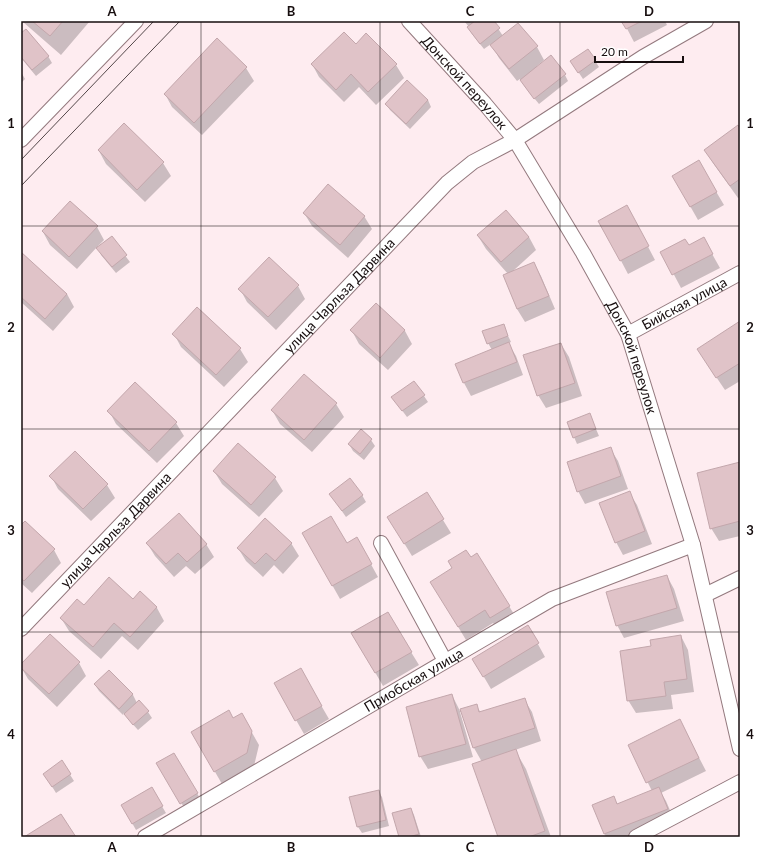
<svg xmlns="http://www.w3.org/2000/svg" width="761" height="858" font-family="Lato,sans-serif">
	<rect width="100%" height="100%" fill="#feecf0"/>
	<path fill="#0003" d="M21,21H90L61,55L23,22L21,25Z
		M464,21H493L503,36L537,47L544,60L537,66L538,67L565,75L568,81L539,104L525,87L520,79L517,81L499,58L491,44L484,49L472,34L468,28L469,27Z
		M623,21H665L667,25L634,42Z
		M21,34L48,56L52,63L36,76L21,58Z
		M217,40L246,68L254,81L202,135L172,107L165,94Z
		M356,45L396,65L404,78L376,105L359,87L344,102L319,77L312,64Z
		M588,50L599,67L583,79L575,67Z
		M21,72L25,79L21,83Z
		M428,100L431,107L410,129L390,110L386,104Z
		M124,124L163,163L171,176L145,202L106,164L99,151Z
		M740,131V197L738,198L713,163L705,150Z
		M698,161L724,205L698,220L673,176Z
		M505,212L529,237L536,250L513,271L534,263L541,276L555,309L525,322L517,309L504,276L508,274L486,249L478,236Z
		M304,213L364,216L372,229L348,258L312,226Z
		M634,220L655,260L628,274L600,221Z
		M97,227L104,240L98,246L99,247L111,237L130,262L116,273L101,255L97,247L77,269L50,245L43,232Z
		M662,252H711L720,268L681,288Z
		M21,253L67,294L74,307L53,331L21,302Z
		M298,286L305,299L276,330L247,302L240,289Z
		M376,305L405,331L412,344L388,370L359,344L352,331Z
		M198,308L240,349L248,362L224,387L181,347L174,334Z
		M740,322V381L725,390L706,362Z
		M503,325L511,342L508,343L516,356L523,375L471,396L464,383L456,364L492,350L488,343Z
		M561,344L569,357L582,396L546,408L538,395Z
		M135,383L176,423L184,436L157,463L116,424L109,411Z
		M424,396L428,402L407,417L392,397Z
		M336,404L344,417L312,452L280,424L272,410Z
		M590,415L599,436L577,444L568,423Z
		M361,431L371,440L375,446L364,460L353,451L349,444Z
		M610,448L618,461L628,489L585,504L578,491Z
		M740,463V536L719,541L711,528Z
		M214,471L275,478L283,491L259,517L222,484Z
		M51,476L107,485L115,498L91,521L58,489Z
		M629,492L637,505L652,544L623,555L616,542Z
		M330,494L362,495L366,502L346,517Z
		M427,494L451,533L412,556L396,530Z
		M21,526L54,550L61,563L32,593L21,583Z
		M303,533L346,545L357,539L378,577L340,599Z
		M147,543L206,544L214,557L195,574L186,566L174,577L155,556Z
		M291,543L299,556L283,574L274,565L263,577L246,561L238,548Z
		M667,576L674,589L684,621L624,638L617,625Z
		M140,593L157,608L164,621L138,650L122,636L101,659L69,631L61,618L84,606L134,600Z
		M439,595L509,606L517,619L498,630L493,623L466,640Z
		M528,626L545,657L491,689L481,672Z
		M353,634L411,652L419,665L383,686Z
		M681,636L688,650L694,692L671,695L673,709L636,713L628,700Z
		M79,663L86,676L57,707L28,679L21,667V665Z
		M300,669L329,719L304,734L275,683Z
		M109,671L133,695L137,703L148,712L152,718L138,730L129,720L124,713L123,715L99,691L95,685Z
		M452,695L460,711L476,705L481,713L524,699L532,712L541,741L515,750L526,769L551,837H499L482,762L474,748L462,712H460L473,757L428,769L420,756Z
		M242,715L259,745L254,766L222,784L192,732L233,720Z
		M680,721L706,771L661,793L666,801L675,822L637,837H606L593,806L613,797L618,805L652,791L629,745Z
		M174,754L201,800L185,809L158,764Z
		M62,762L74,781L56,793L48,780Z
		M151,788L166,813L136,830L122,805Z
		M378,791L382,797L389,826L362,833L358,827L351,798Z
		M411,809L414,815L421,837H400Z"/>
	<path fill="#e0c3c8" stroke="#c3a7ac" d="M32,21H63L50,36Z
		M475,21H494L500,28L480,44L467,27Z
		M621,21H642L626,29Z
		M518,23L538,46L509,69L490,45Z
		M26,29L49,56L32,70L21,57V33Z
		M344,32L356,44L366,33L397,64L368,92L351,74L336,90L311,64Z
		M217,38L247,67L194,123L164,94Z
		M588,49L596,60L578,73L570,61Z
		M551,55L566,74L534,99L520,80Z
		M407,80L428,100L406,124L385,104Z
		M124,123L164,162L137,190L98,150Z
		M738,125L740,129V179L730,186L704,150Z
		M699,160L717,192L690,207L672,176Z
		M328,184L365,216L340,245L303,213Z
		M70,201L98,226L69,257L42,231Z
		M627,205L649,246L620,261L598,221Z
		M506,210L529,237L501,262L477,235Z
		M112,236L127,255L112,267L96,248Z
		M704,237L713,254L672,275L660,252L685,239L689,245Z
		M21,252L67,294L45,319L21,297Z
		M269,257L299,285L268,317L238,289Z
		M534,262L549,296L517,309L503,275Z
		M376,303L405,330L380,358L350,330Z
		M197,307L241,348L216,375L172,334Z
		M740,321V363L716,378L697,349Z
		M504,324L508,336L487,344L482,331Z
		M509,342L517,362L463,383L455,364Z
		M561,343L575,383L537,396L523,355Z
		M304,374L337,403L304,440L271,410Z
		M414,381L425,395L402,411L391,397Z
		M135,382L177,422L149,451L107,411Z
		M590,413L596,429L573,438L567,422Z
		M361,429L372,439L360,454L348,444Z
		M238,443L276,477L251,505L213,471Z
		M611,447L621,476L577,492L567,462Z
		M75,451L108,484L83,509L49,476Z
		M740,462V521L710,529L697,473Z
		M350,478L363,495L342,511L329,494Z
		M630,491L645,531L615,543L599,503Z
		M427,492L444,519L404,544L387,517Z
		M179,513L207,544L187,562L178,553L166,564L146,543Z
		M331,516L347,543L357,537L372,564L332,586L302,533Z
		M265,518L292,543L275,561L266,553L255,564L237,548Z
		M25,521L55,549L24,581L21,578V525Z
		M466,550L471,557L477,553L510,606L490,618L485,610L458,627L430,582L452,568L448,561Z
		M667,575L677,608L616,626L606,592Z
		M109,577L133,599L140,591L157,607L130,637L114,623L93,647L60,618L77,599L84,605Z
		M388,612L412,652L375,673L351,633Z
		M528,625L539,643L483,677L472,659Z
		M50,634L80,662L49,694L21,668V664Z
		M681,635L687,679L664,682L666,696L627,701L620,651L651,646L650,640Z
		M301,668L322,706L295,721L274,683Z
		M109,670L133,694L119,709L94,684Z
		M452,694L466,744L419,757L406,707Z
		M525,698L535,728L473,748L460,709L477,704L479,712Z
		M139,700L149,711L133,725L124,714Z
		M229,710L233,718L242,713L252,731L247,753L214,772L191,732Z
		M680,719L699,758L646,783L628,745Z
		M516,749L545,831L529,837H498L472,764Z
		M174,753L198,793L180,804L156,763Z
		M62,760L71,774L52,787L43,774Z
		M152,787L163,806L132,824L121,805Z
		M659,787L668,809L604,834L592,805L614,796L617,804Z
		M379,790L386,820L357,827L349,797Z
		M411,808L419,834L409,837H399L392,813Z
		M61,814L76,837H24Z"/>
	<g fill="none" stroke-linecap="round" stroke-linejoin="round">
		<g stroke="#93797e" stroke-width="16">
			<g id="lane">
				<path id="s1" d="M409,21L485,104L515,140L583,253L628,334L693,545L740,749"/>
				<path d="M21,140L136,21"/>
				<path id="s2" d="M628,334L740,273"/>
				<path d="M381,543L445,661"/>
				<path d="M705,595L740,578"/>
				<path id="s3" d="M21,629L447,183L473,162L515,140L643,57L706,21"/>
				<path id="s4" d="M145,837L552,599L693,545"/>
				<path d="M636,837L740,782"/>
			</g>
		</g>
		<use href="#lane" stroke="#fff" stroke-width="14"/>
		<path stroke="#534749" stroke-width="1" d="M21,160L154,21
			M21,186L180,21"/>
	</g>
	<path fill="none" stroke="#170e0f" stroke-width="1" stroke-opacity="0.55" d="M201,21V837M380,21V837M560,21V837M21,226H740M21,429H740M21,632H740"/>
	<g text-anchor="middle" stroke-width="3" stroke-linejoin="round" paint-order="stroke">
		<g font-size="14" fill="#170e0f" stroke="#fff">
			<text dy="5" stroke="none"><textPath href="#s1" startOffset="83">Донской переулок</textPath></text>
			<text dy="5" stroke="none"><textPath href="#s3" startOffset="461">улица Чарльза Дарвина</textPath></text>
			<text dy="5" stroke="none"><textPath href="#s2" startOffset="64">Бийская улица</textPath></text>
			<text dy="5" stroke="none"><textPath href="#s1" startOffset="407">Донской переулок</textPath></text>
			<text dy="5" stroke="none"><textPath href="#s3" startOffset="137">улица Чарльза Дарвина</textPath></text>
			<text dy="5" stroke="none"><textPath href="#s4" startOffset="311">Приобская улица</textPath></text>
		</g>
	</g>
	<rect width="761" height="858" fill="none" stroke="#ffffff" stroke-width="44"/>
	<path d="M595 56v6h88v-6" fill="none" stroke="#170e0f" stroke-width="2"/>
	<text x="601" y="56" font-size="12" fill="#170e0f" stroke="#ffffff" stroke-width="3" paint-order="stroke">20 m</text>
	<rect x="22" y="22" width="717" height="814" fill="none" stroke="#170e0f" stroke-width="1.5"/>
	<g font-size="13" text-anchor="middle" font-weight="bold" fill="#170e0f">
		<text x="112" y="16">A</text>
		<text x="291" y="16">B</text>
		<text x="470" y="16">C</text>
		<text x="649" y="16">D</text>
		<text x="11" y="128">1</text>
		<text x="750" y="128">1</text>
		<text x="11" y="332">2</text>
		<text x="750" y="332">2</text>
		<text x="11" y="535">3</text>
		<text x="750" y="535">3</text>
		<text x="11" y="739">4</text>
		<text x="750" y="739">4</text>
		<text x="112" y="852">A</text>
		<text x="291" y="852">B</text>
		<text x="470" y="852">C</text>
		<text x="649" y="852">D</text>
	</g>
</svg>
